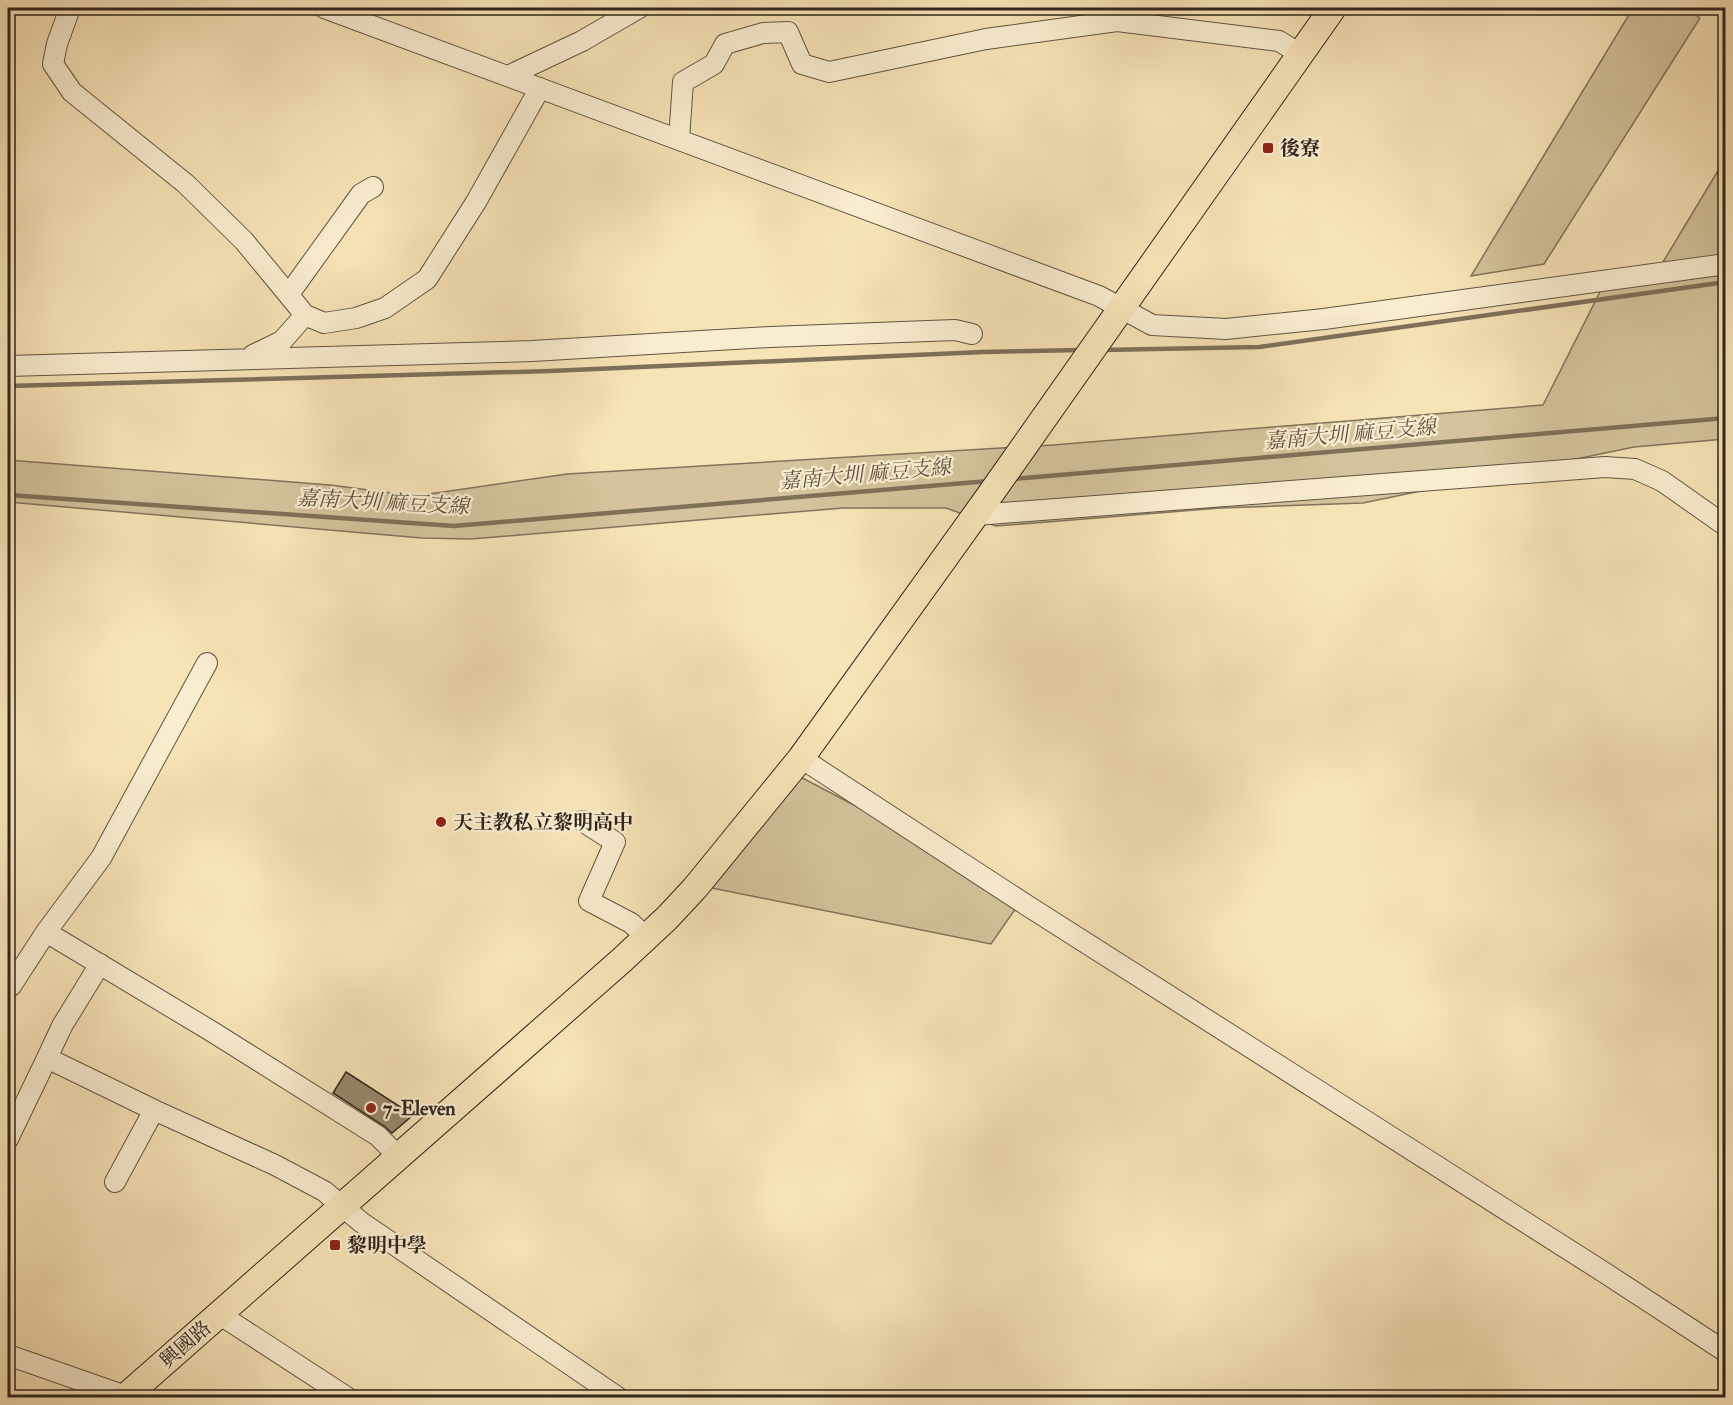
<svg xmlns="http://www.w3.org/2000/svg" width="1733" height="1405" font-family="'IM FELL Double Pica','Noto Serif TC',serif">
	<rect width="100%" height="100%" fill="#f6e3b6"/>
	<filter id="stains"><feTurbulence type="fractalNoise" baseFrequency=".00333" numOctaves="4"/><feColorMatrix values="0 0 0 0 .2 0 0 0 0 .09 0 0 0 0 .02 0 0 0 .5 -.17"/></filter>
	<radialGradient id="worn" r=".72"><stop offset=".6" stop-color="#630" stop-opacity="0"/><stop offset="1" stop-color="#630" stop-opacity=".3"/></radialGradient>
	<path fill="#d4c39c" stroke="#82745c" stroke-width="1.5" d="M1633,8H1685L1700,18L1544,264L1471,276Z
		M1725,159V439L1634,447L1363,503L1220,508L996,526L946,508H843L471,539L422,538L8,502V460L330,485L415,496L567,474L1053,445L1543,405L1610,272H1657Z
		M791,772L1025,895L991,944L702,886Z"/>
	<g fill="none" stroke-linecap="round" stroke-linejoin="round">
		<path stroke="#7f705a" stroke-width="4.5" d="M1102,350L1259,347L1726,282
			M8,386L550,371L983,352L1081,350
			M1012,479L1726,418
			M8,495L454,526L989,481"/>
	</g>
	<path fill="#97886d" stroke="#30251d" stroke-width="1.5" d="M346,1072L413,1115L392,1133L384,1126L333,1093Z"/>
	<g fill="none" stroke-linecap="round" stroke-linejoin="round">
		<g stroke="#625443" stroke-width="22">
			<path id="minor" d="M70,8L57,44L53,64L72,92L186,184L244,241L305,315L324,323L356,318L385,308L427,279L476,202L540,88
				M324,8L1099,296L1152,325L1226,329L1324,319L1726,264
				M508,76L582,41L639,8
				M679,139L683,82L714,64L725,44L763,33L788,32L802,64L829,72L986,39L1117,21L1279,41L1300,54
				M289,294L361,194L373,187
				M253,355L282,341L305,315
				M8,366L532,351L770,337L955,330L972,334
				M976,515L1605,467L1635,469L1662,481L1726,526
				M801,758L1031,908L1602,1271L1726,1352
				M582,821L615,842L589,901L631,923L646,937
				M46,932L211,1031L378,1136L398,1156
				M100,964L62,1026L47,1058L154,1110L275,1165L324,1191L361,1222L619,1398
				M8,983L11,986L46,932L101,858L207,663
				M8,1139L47,1058
				M115,1182L154,1110
				M219,1314L348,1398
				M8,1355L131,1398"/>
		</g>
		<g stroke="#30251d" stroke-width="28">
			<path id="major" d="M124,1398L622,960L667,918L695,888L801,758L987,499L1333,8"/>
		</g>
		<use href="#minor" stroke="#f9edd0" stroke-width="20"/>
		<use href="#major" stroke="#f6e3b6" stroke-width="26"/>
	</g>
	<g fill="#8f2418" stroke="#f9edd0" stroke-width="2">
		<rect x="1262" y="142" width="12" height="12" rx="3"/>
		<circle cx="441" cy="822" r="6"/>
		<circle cx="371" cy="1108" r="6"/>
		<rect x="329" y="1239" width="12" height="12" rx="3"/>
	</g>
	<g text-anchor="middle" stroke-width="4.5" stroke-linejoin="round" paint-order="stroke">
		<g font-size="20" font-weight="bold" fill="#30251d" stroke="#f9edd0" text-anchor="start">
			<text x="1280" y="155">後寮</text>
			<text x="453" y="829">天主教私立黎明高中</text>
			<text x="383" y="1115">7-Eleven</text>
			<text x="347" y="1252">黎明中學</text>
		</g>
		<g font-size="20" fill="#30251d" stroke="#f9edd0">
			<text transform="translate(185 1344) rotate(-41)" y="7">興國路</text>
		</g>
		<g font-size="21" font-style="italic" fill="#5e5140" stroke="#f9edd0">
			<text transform="translate(1350 434) rotate(-5)" y="7">嘉南大圳 麻豆支線</text>
			<text transform="translate(865 474) rotate(-5)" y="7">嘉南大圳 麻豆支線</text>
			<text transform="translate(383 502) rotate(3)" y="7">嘉南大圳 麻豆支線</text>
		</g>
	</g>
	<rect width="1733" height="1405" fill="none" stroke="#f6e3b6" stroke-width="30"/>
	<rect x="9" y="9" width="1715" height="1387" fill="none" stroke="#30251d" stroke-width="3"/>
	<rect x="15" y="15" width="1703" height="1375" fill="none" stroke="#30251d" stroke-width="1.5"/>
	<rect width="100%" height="100%" filter="url(#stains)"/>
	<rect width="100%" height="100%" fill="url(#worn)"/>
</svg>
